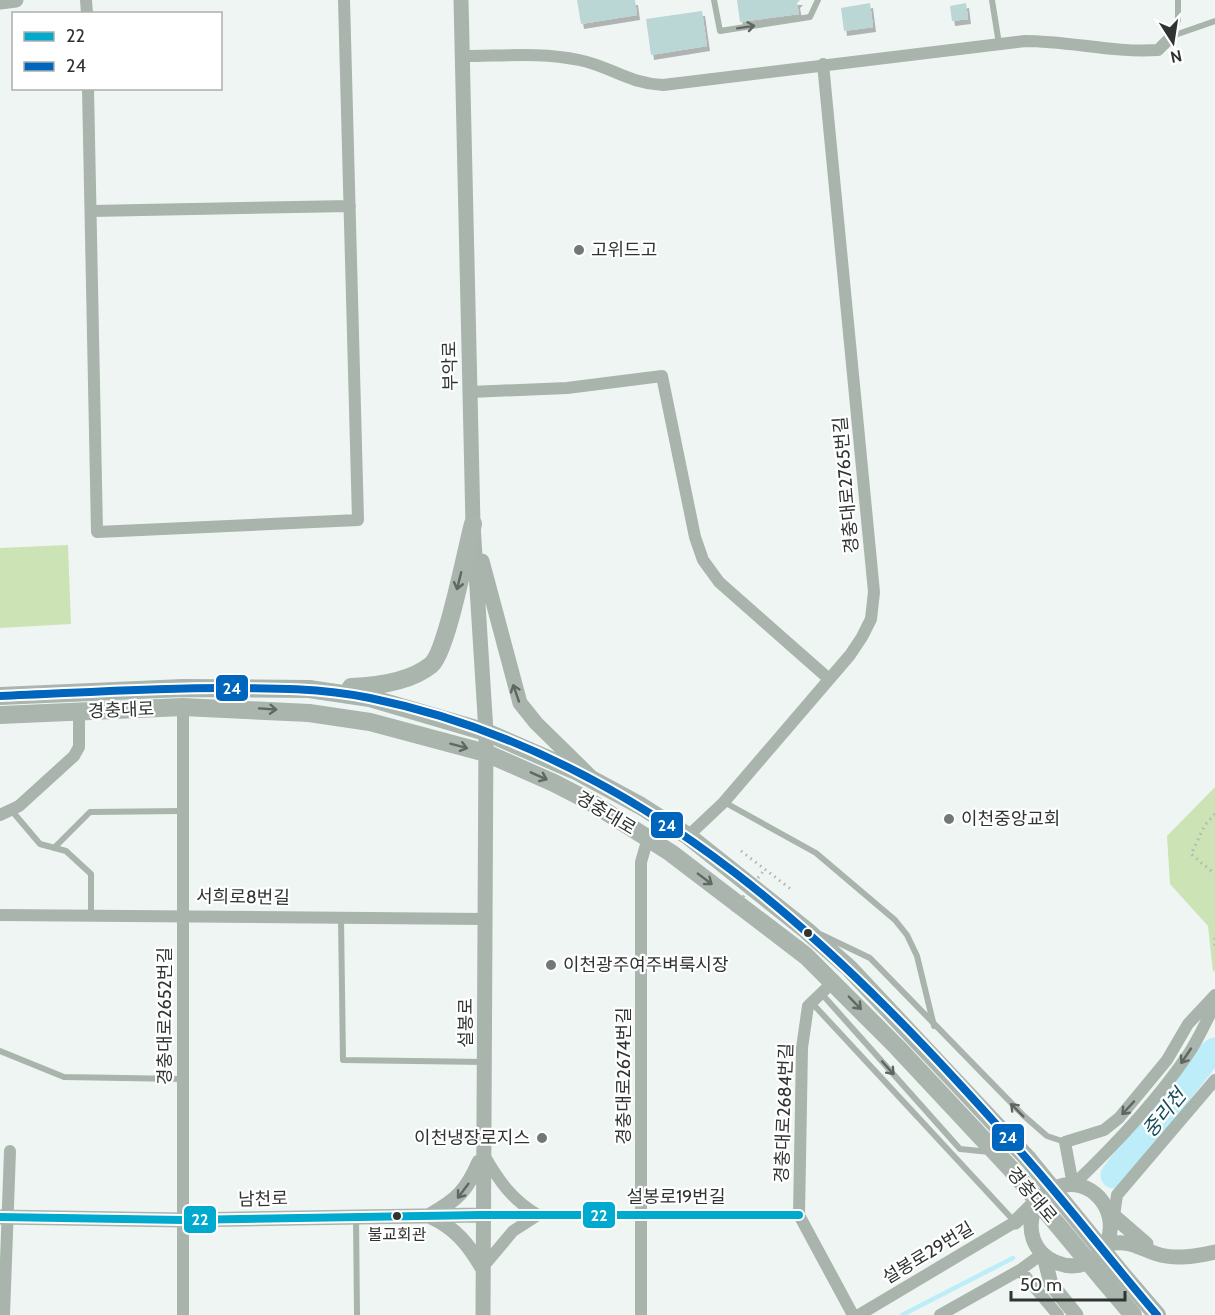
<svg xmlns="http://www.w3.org/2000/svg" width="1215" height="1315" font-family="Cabin,'Noto Sans KR',sans-serif">
	<defs>
		<filter id="shadow"><feDropShadow dx="3" dy="5" stdDeviation="0" flood-color="#0004"/></filter>
	</defs>
	<rect width="100%" height="100%" fill="#eff5f3"/>
	<path fill="#cce3b6" d="M68,545L71,624L0,628V548Z
		M1215,787V970L1213,972L1208,926L1170,884L1167,836Z"/>
	<g fill="none" stroke-linecap="round" stroke-linejoin="round">
		<path stroke="#bdedf9" stroke-width="4.5" d="M902,1315L1013,1258"/>
		<path stroke="#bdedf9" stroke-width="27" d="M1114,1175L1204,1060L1215,1051"/>
	</g>
	<path fill="#bad6d5" filter="url(#shadow)" d="M577,0H635L637,15L581,24Z
		M737,0H800L797,3L799,14L740,22Z
		M870,3L873,27L844,31L841,8Z
		M966,3L968,19L952,21L950,6Z
		M702,11L707,46L651,55L646,19Z"/>
	<g fill="none" stroke-linecap="round" stroke-linejoin="round">
		<path stroke="#afb7b2" stroke-width="3" stroke-dasharray="1.5 4.5" stroke-linecap="butt" d="M1215,814L1205,825L1191,854L1215,874
			M741,851L792,890
			M1215,938V946"/>
		<path stroke="#a9b4ac" stroke-width="6" d="M714,0L720,31L810,17L818,0
			M992,0L999,44
			M1172,36L1215,21
			M1172,36L1178,20V0
			M724,802L816,853L895,920L907,935L917,956L934,1026
			M12,811L40,844L66,851L91,874V915
			M54,848L90,812L182,811
			M341,918L343,1060L485,1062
			M822,935L870,958L1024,1116L1047,1136L1065,1142
			M821,993L960,1149L990,1152
			M812,1003L1015,1222
			M0,1051L64,1077L183,1079
			M356,1217L357,1315"/>
		<path stroke="#a9b4ac" stroke-width="12" d="M86,0L87,14
			M464,56C502,56 542,52 579,60C610,66 627,83 663,85L1025,41C1070,41 1113,53 1158,50L1172,36
			M88,88L97,532L358,520L344,0
			M91,211L350,206
			M470,392L567,388L662,376L695,537L703,560L719,582L829,679
			M183,707V1315
			M0,815L19,806L74,756L79,747V712
			M688,836L724,802L850,655L862,637L871,619L874,592L823,64
			M0,915L485,919
			M833,982L808,1006L802,1048L799,1215L853,1315
			M1073,1185L1065,1142L1104,1130L1119,1118L1167,1060L1188,1024L1215,995
			M1073,1185C1115,1145 1156,1102 1189,1053C1199,1038 1206,1021 1215,1005
			M481,1215H799
			M1114,1216L1117,1195L1215,1080
			M482,1268L513,1231L538,1215C512,1200 499,1181 484,1155
			M1020,1270L1058,1315
			M4,1315L10,1151
			M641,1315V862L648,838
			M859,1315L1015,1222
			M940,1315L1020,1270L1042,1254"/>
		<path stroke="#a9b4ac" stroke-width="15" d="M461,0L473,524L486,732L483,1315
			M0,2L16,0
			M482,561L520,703L536,723L590,776
			M1108,1211L1146,1244
			M430,1215C457,1200 467,1190 479,1162
			M0,1217L183,1220L481,1215
			M431,1217C455,1228 468,1244 481,1266
			M1015,1222C1028,1211 1041,1193 1057,1187C1090,1175 1119,1209 1108,1240C1090,1291 1007,1260 1038,1201
			M1107,1244C1132,1240 1136,1247 1157,1254C1176,1260 1197,1256 1215,1252
			M1044,1256L1051,1284L1076,1315"/>
		<path stroke="#a9b5ad" stroke-width="18" d="M351,687C377,686 410,682 431,665C447,652 466,549 473,524
			M0,696L183,688L309,689L370,698L486,732L578,772L641,806L688,836L806,930L849,968L1028,1159
			M0,715L183,707L309,713L370,722L486,753L554,783L589,801L671,853L806,956L897,1047L1012,1170
			M1120,1272L1157,1315
			M1105,1282L1133,1315"/>
		<path stroke="#afb7b2" stroke-width="3" stroke-dasharray="1.5 4.5" stroke-linecap="butt" d="M732,911L765,869"/>
		<path stroke="#a9b5ad" stroke-width="18" d="M1028,1159L1120,1272
			M1012,1170L1105,1282"/>
		<g stroke="#fff" stroke-width="12">
			<path id="bus-1" d="M0,1217L183,1220L481,1215H799"/>
		</g>
		<g stroke="#fff" stroke-width="12">
			<path id="bus-2" d="M0,696C75,693 149,688 224,688C273,688 321,688 370,698C648,755 847,954 1027,1159C1072,1210 1113,1264 1157,1315"/>
		</g>
		<use href="#bus-1" stroke="#00a9ce" stroke-width="8"/>
		<use href="#bus-2" stroke="#0065bd" stroke-width="8"/>
	</g>
	<defs><path id="oneway-shaft" d="M-6 0H5M1.5-3L5.5 0L1.5 3" fill="none" stroke-width="1.6" stroke-linecap="round" stroke-linejoin="round" transform="scale(1.5)"/></defs>
	<g stroke="#606763">
		<use href="#oneway-shaft" transform="translate(746 27) rotate(-9)"/>
		<use href="#oneway-shaft" transform="translate(516 693) rotate(-109)"/>
		<use href="#oneway-shaft" transform="translate(1186 1056) rotate(124)"/>
		<use href="#oneway-shaft" transform="translate(888 1068) rotate(48)"/>
		<use href="#oneway-shaft" transform="translate(1128 1108) rotate(133)"/>
		<use href="#oneway-shaft" transform="translate(1017 1110) rotate(-135)"/>
		<use href="#oneway-shaft" transform="translate(463 1191) rotate(127)"/>
	</g>
	<g stroke="#606863">
		<use href="#oneway-shaft" transform="translate(459 581) rotate(104)"/>
		<use href="#oneway-shaft" transform="translate(268 709) rotate(4)"/>
		<use href="#oneway-shaft" transform="translate(459 746) rotate(15)"/>
		<use href="#oneway-shaft" transform="translate(539 776) rotate(24)"/>
		<use href="#oneway-shaft" transform="translate(705 879) rotate(37)"/>
		<use href="#oneway-shaft" transform="translate(855 1003) rotate(46)"/>
	</g>
	<g fill="#727876" stroke="#fff" stroke-width="2">
		<circle cx="579" cy="250" r="6"/>
		<circle cx="949" cy="819" r="6"/>
		<circle cx="551" cy="965" r="6"/>
		<circle cx="542" cy="1138" r="6"/>
	</g>
	<g fill="#2f3432" stroke="#fff" stroke-width="2">
		<circle cx="808" cy="933" r="5"/>
		<circle cx="397" cy="1216" r="5"/>
	</g>
	<g text-anchor="middle" stroke-width="4.5" stroke-linejoin="round" paint-order="stroke">
		<g font-size="16" fill="#2f3432" stroke="#fff">
			<text x="397" y="1240">불교회관</text>
		</g>
		<g font-size="18" fill="#2f3432" stroke="#fff" text-anchor="start">
			<text x="591" y="256">고위드고</text>
			<text x="961" y="825">이천중앙교회</text>
			<text x="563" y="971">이천광주여주벼룩시장</text>
			<text x="530" y="1144" text-anchor="end">이천냉장로지스</text>
		</g>
		<g font-size="18" fill="#2f3432" stroke="#fff">
			<text transform="translate(450 366) rotate(-91)" y="6">부악로</text>
			<text transform="translate(846 485) rotate(-95)" y="6">경충대로2765번길</text>
			<text transform="translate(121 710) rotate(-2)" y="6">경충대로</text>
			<text transform="translate(606 813) rotate(31)" y="6">경충대로</text>
			<text transform="translate(243 897) rotate(1)" y="6">서희로8번길</text>
			<text transform="translate(165 1016) rotate(-90)" y="6">경충대로2652번길</text>
			<text transform="translate(466 1023) rotate(-90)" y="6">설봉로</text>
			<text transform="translate(624 1076) rotate(-90)" y="6">경충대로2674번길</text>
			<text transform="translate(784 1113) rotate(-88)" y="6">경충대로2684번길</text>
			<text transform="translate(1032 1195) rotate(50)" y="6">경충대로</text>
			<text x="676" y="1203">설봉로19번길</text>
			<text transform="translate(263 1199) rotate(-1)" y="6">남천로</text>
			<text transform="translate(928 1253) rotate(-31)" y="6">설봉로29번길</text>
		</g>
		<g font-size="20" font-style="italic" fill="#184d5a" stroke="#fff">
			<text transform="translate(1164 1113) rotate(-51)" y="7">중리천</text>
		</g>
	</g>
	<g stroke="#fff" stroke-width="2">
		<rect x="215" y="674" width="34" height="28" rx="6" fill="#0065bd"/>
		<rect x="650" y="811" width="34" height="28" rx="6" fill="#0065bd"/>
		<rect x="991" y="1123" width="34" height="29" rx="6" fill="#0065bd"/>
		<rect x="582" y="1201" width="34" height="28" rx="6" fill="#00a9ce"/>
		<rect x="183" y="1205" width="34" height="29" rx="6" fill="#00a9ce"/>
	</g>
	<g font-size="16" text-anchor="middle" font-weight="bold" fill="#fff">
		<text x="232" y="694">24</text>
		<text x="667" y="831">24</text>
		<text x="1008" y="1143">24</text>
		<text x="599" y="1221">22</text>
		<text x="200" y="1225">22</text>
	</g>
	<rect x="12" y="12" width="210" height="78" fill="#ffffff" stroke="#acaead" stroke-width="1.5"/>
	<rect x="24" y="32" width="30" height="9" fill="#00a9ce" stroke="#acaead" stroke-width="1.5"/>
	<text x="66" y="42" font-size="18" fill="#2f3432">22</text>
	<rect x="24" y="62" width="30" height="9" fill="#0065bd" stroke="#acaead" stroke-width="1.5"/>
	<text x="66" y="72" font-size="18" fill="#2f3432">24</text>
	<g transform="translate(1173 42) rotate(168)" stroke="#ffffff" stroke-width="4.5" paint-order="stroke">
	<path d="M0-4.5L10 22L0 15L-10 22Z" fill="#2f3432"/>
	<text y="-9" font-size="16" font-weight="bold" text-anchor="middle" fill="#2f3432">N</text>
	</g>
	<path d="M1011 1291v9h114v-9" fill="none" stroke="#2f3432" stroke-width="3"/>
	<text x="1020" y="1291" font-size="18" fill="#2f3432" stroke="#ffffff" stroke-width="4.5" paint-order="stroke">50 m</text>
</svg>
